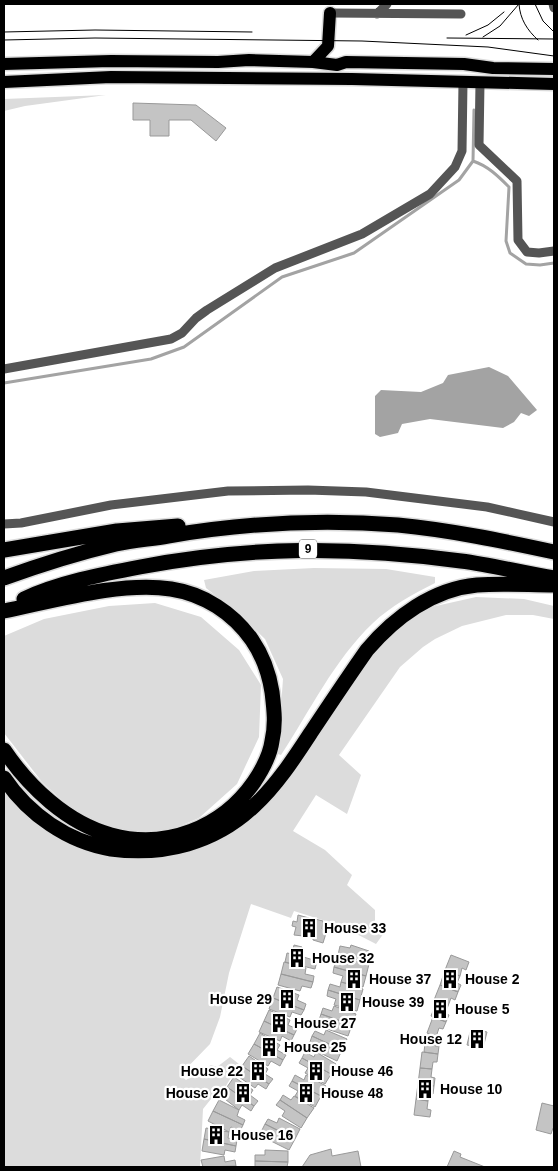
<svg xmlns="http://www.w3.org/2000/svg" width="558" height="1171" font-family="Helvetica,sans-serif">
	<rect width="100%" height="100%" fill="#fff"/>
	<path fill="#dcdcdc" d="M106,95L25,106L4,111V99Z
		M314,568L386,569L435,577V583C413,594 391,606 373,623C334,660 310,711 281,755L275,753L280,720L283,679L265,639L239,614L206,588L204,580L254,571Z
		M476,597L524,599L554,606V619L533,615H506L462,626L435,639L423,647L400,667L339,755L361,775L347,814L316,795L293,831L325,850L352,875L347,885L375,910V927L384,933L376,944L341,926L294,911L291,918L251,904L229,973L220,1017L210,1044L180,1075L186,1080L211,1065L217,1067L230,1057L239,1064L220,1096L215,1094L203,1109L200,1167H4V784L80,847L144,859L188,848L274,792L354,676L389,634L427,608Z
		M155,603L201,617L239,650L261,685L259,737L237,784L199,818L161,834L119,830L77,814L42,782L4,733V636L44,619L109,606Z"/>
	<path fill="#a3a3a3" d="M489,367L508,376L537,410L529,416L521,413L514,422L503,428L430,419L402,424L398,433L380,437L375,434V396L381,390L421,392L443,383L448,375Z"/>
	<g fill="none" stroke-linecap="round" stroke-linejoin="round">
		<path stroke="#a3a3a3" stroke-width="3" d="M473,161C488,166 498,176 509,187L506,241L510,253L526,264L540,265L554,263
			M4,383L151,359L184,347L282,277L354,253L459,180L473,161L474,110"/>
	</g>
	<path fill="#c4c4c4" stroke="#999" d="M133,103L196,105L226,128L216,141L191,120H169V136H150V120H133Z
		M298,915L309,918L307,926L313,927L315,919L323,921L322,929L327,930L323,943L313,940V937L294,935L296,927L292,926L293,921L297,922Z
		M294,945L302,947L300,956L317,961L315,969L285,962L287,953L292,954Z
		M351,945L369,951L367,962L338,955L340,946L350,948Z
		M451,955L469,962L466,970L462,968L460,976L445,970Z
		M347,959L369,964L366,976L334,967L336,961L345,964Z
		M284,962L306,968L305,974L314,976L313,982L281,974Z
		M334,967L366,976L363,987L341,982L343,976L333,973Z
		M445,970L460,976L457,983L461,985L458,992L440,985Z
		M281,974L313,982L311,988L302,986L300,991L278,985Z
		M341,982L363,989L360,1000L328,990L330,984L340,987Z
		M440,985L458,992L455,1000L451,998L448,1006L434,1000Z
		M277,987L299,995L297,1000L306,1004L304,1010L273,998Z
		M328,990L360,1000L357,1011L334,1005L336,999L327,996Z
		M273,998L304,1010L301,1015L292,1012L290,1017L269,1009Z
		M437,1001L448,1006L445,1013L449,1015L446,1022L431,1016Z
		M334,1006L356,1014L352,1025L321,1014L323,1008L332,1011Z
		M269,1010L290,1020L288,1025L297,1029L294,1035L264,1021Z
		M321,1014L352,1025L348,1036L327,1029L328,1023L319,1020Z
		M433,1017L446,1022L443,1029L439,1028L436,1037L427,1033Z
		M264,1021L294,1035L291,1041L282,1036L280,1041L259,1032Z
		M326,1030L347,1039L342,1050L312,1036L315,1031L324,1035Z
		M479,1030L487,1032L483,1048L467,1045L470,1032L478,1034Z
		M260,1033L280,1045L277,1050L286,1055L283,1060L254,1044Z
		M428,1034L436,1037L435,1046H439L438,1054L424,1052L426,1035Z
		M312,1036L342,1050L337,1061L316,1051L319,1046L310,1042Z
		M254,1044L283,1060L280,1066L271,1061L268,1066L248,1054Z
		M305,1052L314,1057L316,1052L336,1064L331,1074L302,1058Z
		M422,1052L438,1054L437,1062H433L432,1069L420,1068Z
		M249,1056L268,1069L265,1074L273,1079L269,1084L242,1066Z
		M302,1058L331,1074L325,1084L305,1073L308,1068L299,1063Z
		M242,1066L269,1084L266,1089L258,1084L255,1088L236,1075Z
		M420,1068L432,1069L431,1077L435,1078L434,1086L418,1084Z
		M295,1075L304,1080L306,1075L326,1086L321,1096L292,1081Z
		M234,1077L253,1090L250,1095L258,1101L254,1106L227,1087Z
		M292,1081L321,1096L315,1107L295,1096L298,1091L289,1086Z
		M418,1084L434,1086L433,1094L429,1093L428,1101L416,1099Z
		M227,1087L254,1106L251,1111L242,1105L239,1110L221,1096Z
		M283,1095L291,1100L294,1096L314,1108L307,1118L280,1100Z
		M416,1099L428,1101L427,1109L431,1110L430,1117L414,1115Z
		M219,1100L239,1110L237,1116L245,1120L243,1125L213,1111Z
		M280,1100L307,1118L301,1128L282,1116L285,1111L276,1105Z
		M542,1103L554,1106V1128H553L551,1134L536,1130Z
		M213,1111L243,1125L240,1131L231,1127L229,1132L208,1121Z
		M279,1118L300,1129L295,1139L265,1124L268,1119L277,1123Z
		M265,1124L295,1139L289,1150L269,1140L271,1134L262,1130Z
		M206,1128L229,1132L228,1138L237,1140L236,1146L204,1139Z
		M204,1139L236,1146L235,1152L225,1150L224,1155L202,1151Z
		M331,1149L332,1156L358,1151L361,1167H302L310,1155Z
		M265,1150L288,1151V1162L255,1161V1155H265Z
		M454,1151L461,1154L460,1157L485,1167H447Z
		M224,1156L225,1162L235,1160L236,1166L203,1167L201,1160Z
		M255,1161L288,1162L287,1167H255Z"/>
	<g fill="none" stroke-linecap="round" stroke-linejoin="round">
		<g stroke="#dbdbdb" stroke-width="15">
			<path id="primary" d="M313,62L328,46L330,13
				M4,64L111,61L218,62L249,60L313,62L337,65L346,62L464,64L493,68L554,69
				M4,82L111,77L352,79L554,84"/>
		</g>
		<g stroke="#dbdbdb" stroke-width="18">
			<path id="motorway" d="M4,550L117,531L178,526
				M4,578C40,565 78,553 116,544C133,540 151,539 168,536C244,523 321,519 398,525C450,530 503,541 554,552
				M24,599C58,583 103,574 140,567C249,546 352,546 461,561C492,565 523,573 554,578
				M4,611C53,601 122,581 171,589C204,594 233,613 252,640C263,656 269,673 272,692C274,709 276,724 272,741C270,756 262,770 254,782C222,828 166,850 111,835C67,823 29,787 4,750
				M4,778C28,814 68,842 111,849C164,856 215,843 254,806C277,785 295,757 312,731C330,704 348,677 367,650C395,617 433,589 477,585C502,583 529,585 554,585"/>
		</g>
		<path stroke="#555" stroke-width="9" d="M553,4L554,8
			M330,13L461,14
			M377,14L387,4
			M480,83L479,145L517,181L518,240L527,252L539,253L554,251
			M4,369L171,339L182,333L196,318L207,310L275,268L362,234L430,194L455,167L462,151L463,82
			M4,524L21,523L111,505L228,491L308,490L366,492L487,507L554,522"/>
		<use href="#primary" stroke="#000" stroke-width="12"/>
		<use href="#motorway" stroke="#000" stroke-width="15"/>
		<path stroke="#000" stroke-width="1" d="M519,4C520,19 527,30 538,40
			M535,4L543,21L554,32
			M4,32L95,30L252,32
			M466,35L488,25L504,12
			M483,37L500,26L519,4
			M447,38L554,39
			M4,40L95,38L362,41L488,47L554,56"/>
	</g>
	<defs>
		<g id="building-bare" transform="scale(1.5)"><path d="M-4-6H4V6H1V3H-1V6H-4ZM-2.5-4.3h1.7v1.8h-1.7ZM.8-4.3h1.7v1.8H.8ZM-2.5-1h1.7V.8h-1.7ZM.8-1h1.7V.8H.8Z" fill="#000" stroke="#fff" stroke-width="2.5" paint-order="stroke"/></g>
	</defs>
	<g fill-rule="evenodd">
		<use href="#building-bare" x="309" y="928"/>
		<use href="#building-bare" x="297" y="958"/>
		<use href="#building-bare" x="354" y="979"/>
		<use href="#building-bare" x="450" y="979"/>
		<use href="#building-bare" x="287" y="999"/>
		<use href="#building-bare" x="347" y="1002"/>
		<use href="#building-bare" x="440" y="1009"/>
		<use href="#building-bare" x="279" y="1023"/>
		<use href="#building-bare" x="477" y="1039"/>
		<use href="#building-bare" x="269" y="1047"/>
		<use href="#building-bare" x="258" y="1071"/>
		<use href="#building-bare" x="316" y="1071"/>
		<use href="#building-bare" x="425" y="1089"/>
		<use href="#building-bare" x="243" y="1093"/>
		<use href="#building-bare" x="306" y="1093"/>
		<use href="#building-bare" x="216" y="1135"/>
	</g>
	<g text-anchor="middle" stroke-width="4.5" stroke-linejoin="round" paint-order="stroke">
		<rect fill="#fff" stroke="#4c4c4c" stroke-width="1" x="299" y="539.5" width="18" height="19" rx="4"/>
		<g font-size="12" font-weight="bold" fill="#000">
			<text x="308" y="553">9</text>
		</g>
		<g font-size="14" font-weight="bold" fill="#000" stroke="#fff" text-anchor="start">
			<text x="324" y="933">House 33</text>
			<text x="312" y="963">House 32</text>
			<text x="369" y="984">House 37</text>
			<text x="465" y="984">House 2</text>
			<text x="272" y="1004" text-anchor="end">House 29</text>
			<text x="362" y="1007">House 39</text>
			<text x="455" y="1014">House 5</text>
			<text x="294" y="1028">House 27</text>
			<text x="462" y="1044" text-anchor="end">House 12</text>
			<text x="284" y="1052">House 25</text>
			<text x="243" y="1076" text-anchor="end">House 22</text>
			<text x="331" y="1076">House 46</text>
			<text x="440" y="1094">House 10</text>
			<text x="228" y="1098" text-anchor="end">House 20</text>
			<text x="321" y="1098">House 48</text>
			<text x="231" y="1140">House 16</text>
		</g>
	</g>
	<rect width="558" height="1171" fill="none" stroke="#000000" stroke-width="10"/>
</svg>
